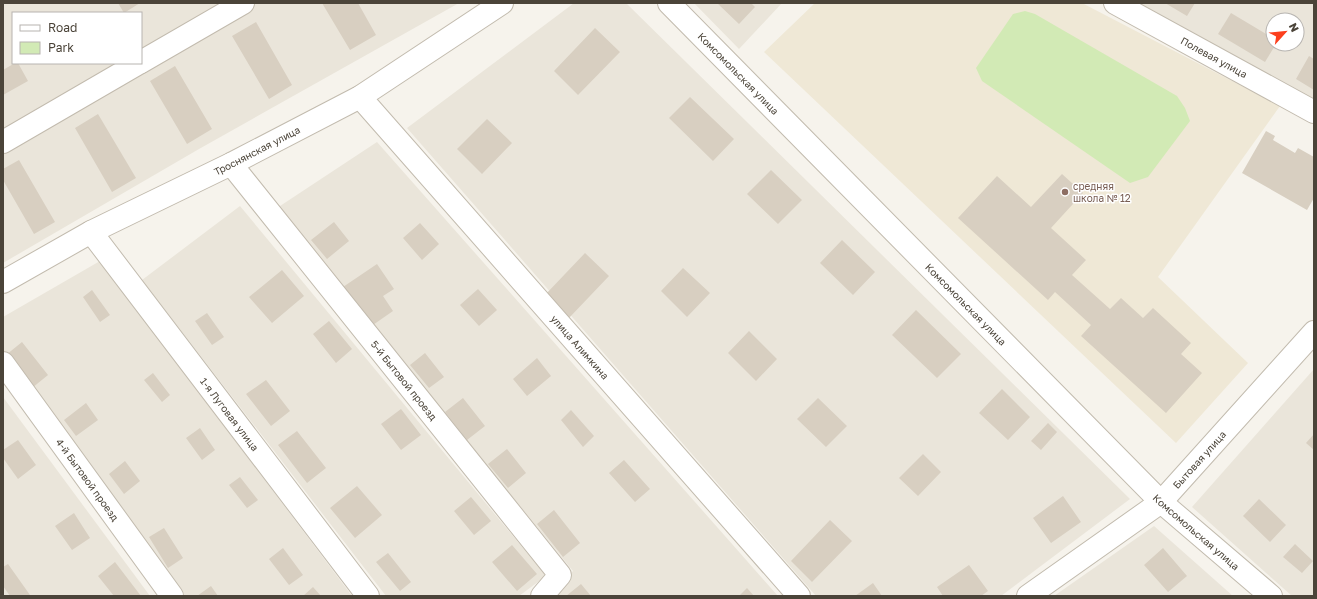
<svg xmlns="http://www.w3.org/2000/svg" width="1317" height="599" font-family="'Golos Text',sans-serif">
	<rect width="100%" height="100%" fill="#f6f3ec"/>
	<path fill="#eae5da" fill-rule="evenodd" d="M3,3H459L199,149L3,263ZM13,13H141V63H13Z
		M574,3H626L1130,499L1001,596H816L407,128Z
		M694,3H782L739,49Z
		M1125,3H1314V110ZM1273,20H1297V44H1273Z
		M377,142L778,596H549L573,571L277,208Z
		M240,206L546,576L519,596H386L142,280Z
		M100,261L352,596H185L3,350V317Z
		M1314,369V596H1292L1192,507Z
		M3,397L150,596H4Z
		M1154,526L1233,596H1054Z"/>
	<path fill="#efe8d6" d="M815,3H1082L1280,106L1158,277L1248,363L1176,443L764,52Z"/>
	<path fill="#d2eab5" d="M1025,11L1035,14L1177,96L1185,108L1190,121L1148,177L1130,183L982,81L976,68L1013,14Z"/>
	<path fill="#d8cfc1" d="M118,3H140L124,13Z
		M322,3H358L376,35L350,50Z
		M717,3H751L755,7L739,24Z
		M1165,3H1195L1187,16Z
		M1231,13L1273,38V44H1276L1265,62L1218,34Z
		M256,22L292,85L269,99L232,36Z
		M595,28L620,52L578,95L554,71Z
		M1309,56L1314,59V90L1296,79Z
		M15,63H18L28,81L3,95V70Z
		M175,66L212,129L187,144L150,81Z
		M690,97L734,139L713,161L669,118Z
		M98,114L136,178L112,192L75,128Z
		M487,119L512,143L482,174L457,149Z
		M1266,131L1275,136L1273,140L1295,153L1298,148L1314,157V198L1307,210L1242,173Z
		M19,160L55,222L34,234L3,180V169Z
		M771,170L802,200L778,224L747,194Z
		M1062,174L1083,193L1051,228L1086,260L1072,275L1110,309L1121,298L1143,318L1153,308L1191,343L1181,354L1202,373L1166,413L1081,336L1091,325L1055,292L1048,300L958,218L997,176L1031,207Z
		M334,222L349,241L327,259L311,240Z
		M420,223L439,244L422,260L403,238Z
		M842,240L875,272L853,295L820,263Z
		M585,253L609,276L569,318L545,295Z
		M377,264L394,289L383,296L393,311L370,327L343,287Z
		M683,268L710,293L687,317L661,291Z
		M282,270L304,296L272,323L249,297Z
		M478,289L497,310L479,326L460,305Z
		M92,290L110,315L100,322L83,297Z
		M916,310L961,354L937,378L892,335Z
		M207,313L224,337L212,345L195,321Z
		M329,321L352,349L336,363L313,334Z
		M749,331L777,359L756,381L728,353Z
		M22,342L48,375L32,388L6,355Z
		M425,353L444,377L429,388L410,365Z
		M537,358L551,376L527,396L513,379Z
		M153,373L170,395L162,402L144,380Z
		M266,380L290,411L271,426L246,394Z
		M1002,389L1030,417L1008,440L979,413Z
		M463,398L485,426L467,440L445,412Z
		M818,398L847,426L826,447L797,419Z
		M86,403L98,420L76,436L64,420Z
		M401,409L421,435L401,450L381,424Z
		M571,410L594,436L583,447L561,420Z
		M1048,423L1057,432L1041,450L1031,441Z
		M200,428L215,450L202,460L186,438Z
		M297,431L326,468L307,483L278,445Z
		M1314,434V450L1306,443Z
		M18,440L36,465L18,479L3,458V450Z
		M507,449L526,473L508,488L488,464Z
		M923,454L941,472L918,496L899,478Z
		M624,460L650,489L635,502L609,473Z
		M125,461L140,481L124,494L109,474Z
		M240,477L258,500L247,508L229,485Z
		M357,486L382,515L355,538L330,508Z
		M1063,496L1081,522L1051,543L1033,518Z
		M471,497L491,521L474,535L454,511Z
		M1259,499L1286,525L1270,542L1243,516Z
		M554,510L580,543L563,557L537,524Z
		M74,513L90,538L72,550L55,526Z
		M830,520L852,541L812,582L791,561Z
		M164,528L183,558L168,568L149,537Z
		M1295,544L1313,561L1302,573L1283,557Z
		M512,545L537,574L517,591L492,562Z
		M283,548L303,575L289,585L269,559Z
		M1163,548L1187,576L1168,592L1144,565Z
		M388,553L411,582L400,591L376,562Z
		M115,562L141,596H114L98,576Z
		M8,564L30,595L29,596H10L3,586V567Z
		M969,565L988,591L981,596H943L937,587Z
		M873,583L882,596H855Z
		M581,584L591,596H566Z
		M211,586L218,596H197Z
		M313,587L321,596H303Z
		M747,588L754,596H739Z"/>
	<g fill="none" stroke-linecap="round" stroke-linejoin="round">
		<g stroke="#c2bbae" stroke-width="24">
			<g id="minor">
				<path id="s1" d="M669,3L1161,502L1271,596"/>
				<path id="s2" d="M1115,3L1314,112"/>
				<path d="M141,62L243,3"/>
				<path id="s3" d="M360,97L799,596"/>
				<path d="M3,142L139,63"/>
				<path id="s4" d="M231,164L560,575L542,596"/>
				<path id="s5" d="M91,232L368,596"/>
				<path id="s6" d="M3,282L91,232L231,164L360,97L502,3"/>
				<path id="s7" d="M3,363L172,596"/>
				<path id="s8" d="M1028,596L1161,502L1314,332"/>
			</g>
		</g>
		<use href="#minor" stroke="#fff" stroke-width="22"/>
	</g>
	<circle fill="#8d6e63" stroke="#fff" stroke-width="1.5" cx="1065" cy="192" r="4"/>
	<g text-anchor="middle" stroke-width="3" stroke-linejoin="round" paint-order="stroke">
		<g font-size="10" fill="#4b4439" stroke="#fff">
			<text dy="4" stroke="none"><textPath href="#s2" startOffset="113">Полевая улица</textPath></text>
			<text dy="4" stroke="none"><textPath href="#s1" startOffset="99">Комсомольская улица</textPath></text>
			<text dy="4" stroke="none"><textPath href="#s6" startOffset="286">Троснянская улица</textPath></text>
			<text dy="4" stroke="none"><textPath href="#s1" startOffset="423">Комсомольская улица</textPath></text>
			<text dy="4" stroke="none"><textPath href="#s3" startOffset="333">улица Алимкина</textPath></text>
			<text dy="4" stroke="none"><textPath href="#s4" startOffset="277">5-й Бытовой проезд</textPath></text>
			<text dy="4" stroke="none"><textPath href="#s5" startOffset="229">1-я Луговая улица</textPath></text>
			<text dy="4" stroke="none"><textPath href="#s8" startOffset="220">Бытовая улица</textPath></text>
			<text dy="4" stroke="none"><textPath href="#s7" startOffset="144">4-й Бытовой проезд</textPath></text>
			<text dy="4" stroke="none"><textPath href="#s1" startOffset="747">Комсомольская улица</textPath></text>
		</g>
		<g font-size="10" fill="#785e54" stroke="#fff" text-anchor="start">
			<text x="1073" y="190">средняя<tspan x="1073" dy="12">школа № 12</tspan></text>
		</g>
	</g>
	<rect width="1317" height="599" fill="none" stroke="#4b4439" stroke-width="8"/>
	<rect x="12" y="12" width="130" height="52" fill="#ffffff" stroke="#b7b4b0"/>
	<rect x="20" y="25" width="20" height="6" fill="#ffffff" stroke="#b7b4b0"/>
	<text x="48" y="32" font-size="12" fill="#4b4439">Road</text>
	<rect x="20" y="42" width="20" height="12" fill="#d2eab5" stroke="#b7b4b0"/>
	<text x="48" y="52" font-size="12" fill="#4b4439">Park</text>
	<g transform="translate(1285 32) rotate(63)"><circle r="19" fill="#ffffff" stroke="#b7b4b0"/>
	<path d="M0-3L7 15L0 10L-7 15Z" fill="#fc3f1d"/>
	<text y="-6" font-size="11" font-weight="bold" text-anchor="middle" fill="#4b4439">N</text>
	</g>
</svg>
